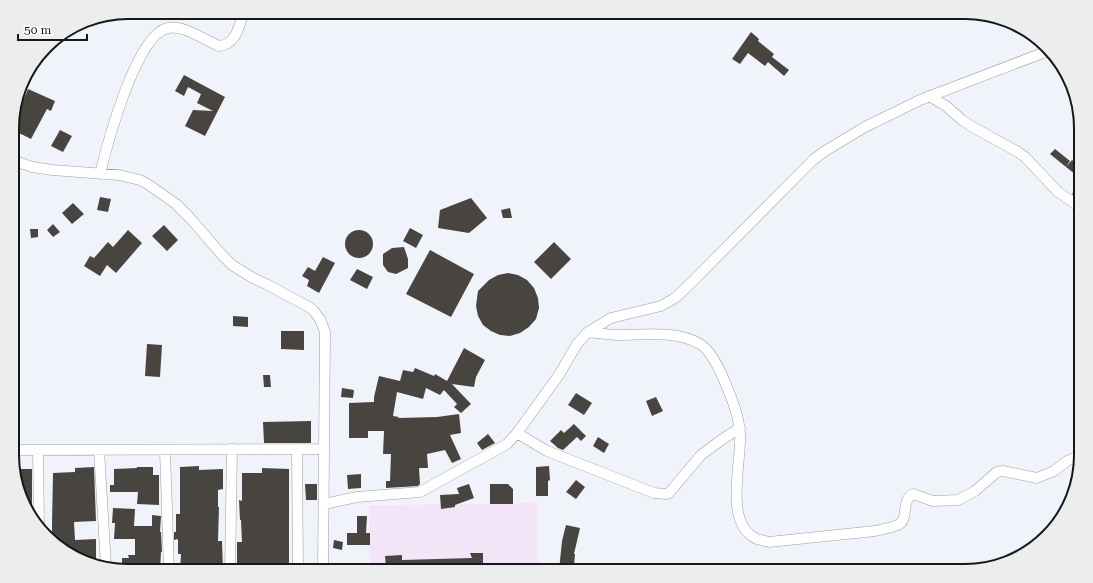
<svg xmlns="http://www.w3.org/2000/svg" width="1093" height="583" font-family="'Roboto Serif',serif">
	<rect width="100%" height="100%" fill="#f0f4fa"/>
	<path fill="#f3e4f7" d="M538,502V571H370L369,505L513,504Z"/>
	<path fill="#484540" d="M751,32L759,39L758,41L774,54L772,57L789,70L784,76L768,62L765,66L748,53L740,64L732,59Z
		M184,75L225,97L205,136L185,126L193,110L213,111L197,103L201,94L188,87L184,96L175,91Z
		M28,89L55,101L51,111L47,109L31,139L19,133L20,131L12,127V120L16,106L20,108Z
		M60,130L72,136L63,152L51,146Z
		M1055,149L1070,161L1066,167L1050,154Z
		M1072,160L1080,166V178L1066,167Z
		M1080,183V195L1078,198L1072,194Z
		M100,197L111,199L108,212L97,210Z
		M471,198L487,218L469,233L438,228L440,210Z
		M73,203L84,214L72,224L62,213Z
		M510,208L512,218H503L501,210Z
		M53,224L60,232L53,237L47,230Z
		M164,225L178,240L167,251L152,236Z
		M410,228L423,235L416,248L403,241Z
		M30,229H38V237L31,238Z
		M345 244a14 14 0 1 1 28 0a14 14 0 1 1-28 0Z
		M128,230L142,243L116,273L107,265L100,276L84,266L90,256L94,258L108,242L113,247Z
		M554,242L571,259L551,279L534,262Z
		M404,247L408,259V268L396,274L388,272L383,265V254L392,248Z
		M430,250L474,274L451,317L406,294Z
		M323,257L335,263L319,293L307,286L309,280L302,276L308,267L315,271Z
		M357,269L373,277L367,289L350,280Z
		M508,273L518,275L527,280L534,288L538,298L539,308L536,319L529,327L520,333L510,336L500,335L491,331L483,325L478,316L476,306L478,291L489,280L498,275Z
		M233,316L248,317V327L233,326Z
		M281,331H304V350L281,349Z
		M147,344L162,345L160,377L145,376Z
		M464,348L485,360L476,377L474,387L452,384L471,404L461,413L454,407L457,404L444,390L440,395L426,388L423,399L397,392L393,416L399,417L398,418L437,417L459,414L461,433L450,435L461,459L452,463L445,450L427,454L428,468H419L420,484L418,486L386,488V481H390L391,454H383L384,431H368V438H349V403L374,402V397L379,376L400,381L403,370L413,372L415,368L434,376L435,374L447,381Z
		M263,375H270L271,387H264Z
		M342,388L354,390L353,398L341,397Z
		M576,393L592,403L584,415L568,405Z
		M656,397L663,411L652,416L646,401Z
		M311,421V443H264L263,422Z
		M574,424L586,436L581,441L577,437L563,450L558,448L550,441L561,430L564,433Z
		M488,434L495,443L482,450L477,443Z
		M598,437L609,444L604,453L593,446Z
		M199,466V470L223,469V489L218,490V507H219L218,541H222L223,571H180L181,554H178V539L174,540V532H176V514H180V467Z
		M549,466L550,480L548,481V496H536V467Z
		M94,467L96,521L74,522L75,540L96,539V564L76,559L52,539V523L53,473L75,472V468Z
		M137,467H153V475H159V505L137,504L138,492H110V485H114V469L137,468Z
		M262,468L289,469V570L242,571V565H237V542H242L241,520H240L239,500L242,501V473H262Z
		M13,469H32V514H31Z
		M361,474V488L348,489L347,475Z
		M576,480L585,487L576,499L566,492Z
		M305,484H317V500H306Z
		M469,484L474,498L455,505V507L441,509L440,495L459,494L457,488Z
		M490,484H508L513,489V504H490Z
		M113,508L135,509L134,526H152V515L161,516L160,532H161L162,552H161L160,571H142V566H122V558H129L128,555H135V539H114L115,523H112Z
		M357,516H367L366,533H370V545H347V533H357Z
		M566,525L580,528L574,554H575L574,566L566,565L567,571L559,570L562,541Z
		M334,540L343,542L342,550L333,548Z
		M470,553H483V571H391V568H386L385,556L402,555V560L472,558Z"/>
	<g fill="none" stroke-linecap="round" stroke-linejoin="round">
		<g stroke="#9a9ea4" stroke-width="11">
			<path id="minor" d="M929,96L946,106L962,120L971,126L1018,152L1025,157L1058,192L1080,207
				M12,160L32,167L52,170L119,175L140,180L149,185L176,204L190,218L222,255L232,265L253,278L268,285L307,306L313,310L320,319L325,332L323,571
				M100,174C107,145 136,34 168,28C185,25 204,40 219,46C236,45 239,26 244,12
				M588,332C598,333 608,335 619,335C646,335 675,330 700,344C709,349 716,363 721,373C729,392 739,413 740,434C742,461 723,525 757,539C761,540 765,541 769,542L875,531C882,529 891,528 898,525C910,519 900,501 913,494L933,501L958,500L975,491L997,472L1003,471L1037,478L1054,471L1067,461L1081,455
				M517,433L547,451L654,493L666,494L669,493L701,455L724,438L740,428
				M297,449L298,571
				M13,450L324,449
				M38,450L39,528
				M99,450L106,566
				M165,450L169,571
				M324,504L357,497L420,492L507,444L517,433L559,375L577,344L588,332L611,318L661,306L675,298L691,283L813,160L825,151L865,127L920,100L1048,51
				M230,571L232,449"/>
		</g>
		<use href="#minor" stroke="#fff" stroke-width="10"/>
	</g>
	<path d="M0 0H1093V583H0ZM128 19H965A109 109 0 0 1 1074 128V455A109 109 0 0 1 965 564H128A109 109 0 0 1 19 455V128A109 109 0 0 1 128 19Z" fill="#eceded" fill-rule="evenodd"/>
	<path fill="none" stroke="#17181a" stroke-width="2" d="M128 19H965A109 109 0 0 1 1074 128V455A109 109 0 0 1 965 564H128A109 109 0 0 1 19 455V128A109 109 0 0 1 128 19Z"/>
	<path d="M18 34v6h69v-6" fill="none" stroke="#17181a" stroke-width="2"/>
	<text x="24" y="34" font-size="12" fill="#17181a" stroke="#ffffff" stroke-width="3" paint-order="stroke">50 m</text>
</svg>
